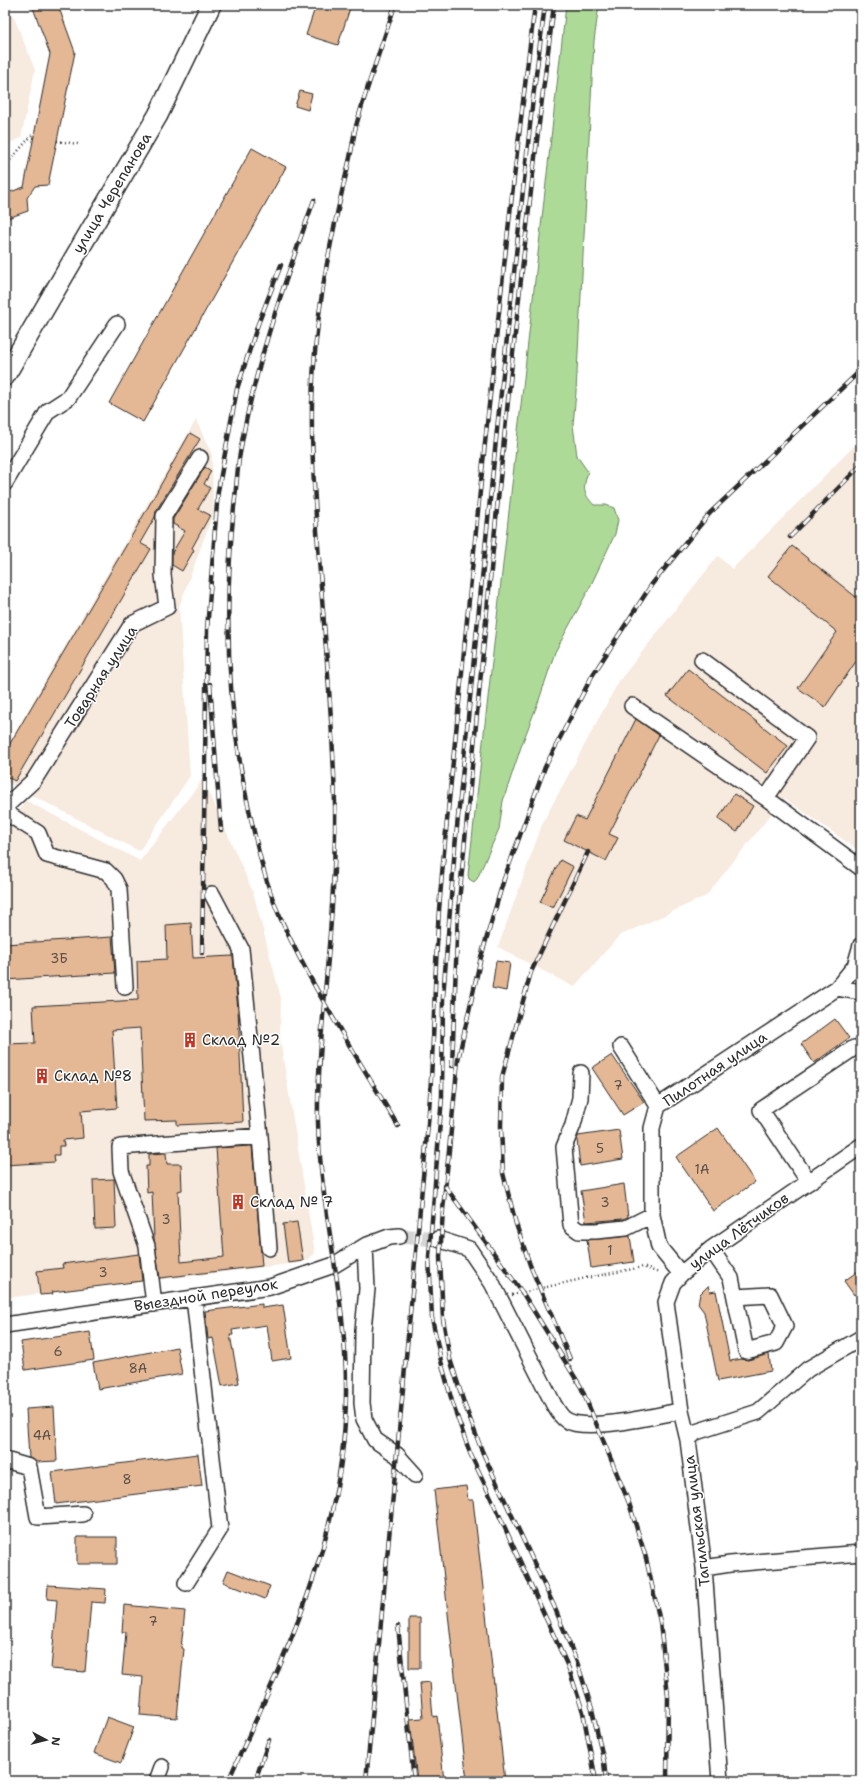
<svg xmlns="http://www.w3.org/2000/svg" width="866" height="1786" font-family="'Shantell Sans',sans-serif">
	<rect width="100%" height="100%" fill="#fff"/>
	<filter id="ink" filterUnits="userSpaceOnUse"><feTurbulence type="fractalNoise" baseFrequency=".025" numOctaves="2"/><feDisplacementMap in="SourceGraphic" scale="8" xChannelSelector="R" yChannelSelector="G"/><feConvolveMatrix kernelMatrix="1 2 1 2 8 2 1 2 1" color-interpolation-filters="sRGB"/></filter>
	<g filter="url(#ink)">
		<path fill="#f7eadf" d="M13,15L35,70L21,138L5,145V17Z
			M196,420L212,455L213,514L179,607L190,776L139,851L5,781V750Z
			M861,439V852L784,798L706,896L619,936L574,987L498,947L543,822L619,681L718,556L732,569Z
			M203,779L253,892L281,998L280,1039L315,1253L308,1260L298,1263L5,1298V826L10,828L25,800L140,861Z"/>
		<path fill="#aeda98" stroke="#6c8262" d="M566,5H599L594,41L576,392L573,425L577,456L588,472C583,488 582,492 594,505H606L614,508L618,520L615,534L590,587L555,652L539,700L522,744L503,801L499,829L477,879L474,882L469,879L468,875Z"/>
		<path fill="#e4b895" stroke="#2b2b2b" d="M32,5H58L75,52L48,185L35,186L27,198L28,211L5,219V194L24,187L50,54Z
			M316,5H351L338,45L306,35Z
			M300,91L312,94L308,110L295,106Z
			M252,148L286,167L143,422L109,403Z
			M190,433L200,439L156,511L155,517L140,543L151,549L15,781L5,776V752L134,532Z
			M205,467L211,471L204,484L210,488L198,509L210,515L192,548L194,550L182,571L172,565V553L185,531L173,524V519Z
			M792,546L861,601V654L825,707L798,688L837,632L768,576Z
			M688,669L788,746L767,773L667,696Z
			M636,719L659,735L609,834L618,838L606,861L564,840L576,816L585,820Z
			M734,794L753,806L737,832L718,819Z
			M560,860L573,867L553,908L540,902Z
			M191,923L193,958L233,956L238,1010L243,1122L177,1125V1120L144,1121L140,1028L112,1030L117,1108L81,1111L83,1138L63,1140L64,1146H59V1155H54L55,1162L5,1165V1044L35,1043L33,1006L138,1000L137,961L167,959L166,925Z
			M112,937L115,973L5,980V944Z
			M496,961L510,963L506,991L492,988Z
			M835,1019L849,1038L814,1063L801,1044Z
			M612,1055L644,1102L623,1115L592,1068Z
			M718,1128L755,1182L713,1211L676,1157Z
			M619,1130L623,1159L580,1166L577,1140L578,1136Z
			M252,1146L262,1266L160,1278L154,1238L152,1192L147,1193L146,1166H149V1154L166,1153L167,1164H181L182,1190L178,1191L181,1262L224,1257L216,1148Z
			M114,1179L116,1228L95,1229L93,1180Z
			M624,1184L628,1217L623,1219L586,1222L581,1191Z
			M297,1222L303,1261L288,1263L283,1224Z
			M630,1236L634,1262L591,1268L587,1240Z
			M139,1254L142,1281L52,1292L53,1294L40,1295L37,1271L63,1268L62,1264Z
			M861,1269V1290L854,1295L844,1281Z
			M708,1286L710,1292L716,1291L730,1361L742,1359L748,1360L769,1354L771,1371L718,1381L704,1312L698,1304L700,1294Z
			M262,1304V1308L283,1305L291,1358L272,1361L267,1325L232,1330L233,1335H230L239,1383L222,1386L213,1338L208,1339L205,1311Z
			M90,1332L94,1360L25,1370L21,1342Z
			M177,1347L182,1374L98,1389L93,1363Z
			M54,1407L57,1461L36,1462L29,1458L26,1409Z
			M198,1454L202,1486L56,1504L52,1472Z
			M466,1486L468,1500H473L505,1781H467L434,1490Z
			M77,1537H117V1564H77Z
			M228,1570L270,1586L265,1599L223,1582Z
			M48,1585L106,1589L105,1603L91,1602L85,1672L51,1669L57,1600L47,1599Z
			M124,1605L185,1611L181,1648L184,1649L177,1718L140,1715L143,1677L122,1675L126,1632H122Z
			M409,1618H420V1668H409Z
			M430,1682L433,1717L437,1716L444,1781H417L410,1719L423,1718L420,1683Z
			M107,1717L134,1727L121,1763L94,1753Z"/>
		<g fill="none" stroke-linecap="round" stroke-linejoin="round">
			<path stroke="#d5d5d5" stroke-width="15" stroke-dasharray="15 8" stroke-linecap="butt" d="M399,1236L438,1239"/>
			<g stroke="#2b2b2b" stroke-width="18">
				<path id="minor" d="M5,483L48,411L68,398L117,324
					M702,660L807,738L766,798
					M632,706L766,798L861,868
					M5,807L34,780L132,624L167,607L163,575L164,516L200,458
					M5,812L38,833L47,855L106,871L114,879L119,889L125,987
					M212,894L241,949L260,1136
					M837,988L861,992
					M621,1047L658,1106
					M581,1073L580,1098L573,1125L564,1147L571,1225L579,1231H596L626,1228L652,1215
					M809,1182L761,1110L854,1048
					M438,1239L469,1249L492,1283L554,1405C557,1410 561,1417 566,1420C587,1433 656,1415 681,1411
					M365,1246L367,1289L363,1330L362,1403L364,1419L375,1440L397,1455L415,1475
					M711,1249L731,1278L746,1351L776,1343L785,1326L770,1295L735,1297
					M681,1274L659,1247L652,1215V1128L658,1106L837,988L855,966L861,945
					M154,1304L147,1246L121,1171L120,1147L260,1136L269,1248
					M5,1325L270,1287L334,1265L365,1246L389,1237L399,1236
					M688,1440L681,1411L666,1302L673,1283L681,1274L711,1249L861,1146
					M5,1460L29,1467L38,1517L83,1514
					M704,1568L730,1564L861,1553
					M186,1583L220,1529L194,1298
					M157,1781L162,1767
					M720,1781L704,1568L688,1440L696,1432L758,1412L808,1369L861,1338"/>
			</g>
			<g stroke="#2b2b2b" stroke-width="22">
				<path id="major" d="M5,376L158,115L211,5"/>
			</g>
			<path stroke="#2b2b2b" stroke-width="2.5" stroke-dasharray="1 3" stroke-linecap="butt" d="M57,141L78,144
				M5,166L33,134
				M512,1295L586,1278L643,1267L659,1273"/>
			<use href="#minor" stroke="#fff" stroke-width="15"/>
			<use href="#major" stroke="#fff" stroke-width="19"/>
			<g stroke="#2b2b2b" stroke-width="4.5">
				<path id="rail" d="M545,5L533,98L498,420L455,847L443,997L442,1097L429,1257L432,1318L441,1361L453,1405L470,1453L495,1506L569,1669L583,1712L596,1781
					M314,200C284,284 253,370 239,459C237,475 236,491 234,507C223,614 227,719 252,823C259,854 267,888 280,917C312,989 358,1058 398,1126
					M790,537L861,465
					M210,684L221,830
					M202,953L207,630L218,491L237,389L258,324L281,265
					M452,1066L458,912L464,850C491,568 517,286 554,5
					M445,1186L522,1292L581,1387L629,1503L646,1558L660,1622L668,1696L667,1781
					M570,1359L530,1265L516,1224L503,1173L501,1126L502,1077L531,972L588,852
					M398,1626L414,1781
					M228,1781C287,1652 348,1529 346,1384C346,1295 320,1210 318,1122C317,1082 321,1043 324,1004C330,937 336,871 335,804C333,713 323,622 317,531C314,489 311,447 312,404C314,320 329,244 349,162C352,150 353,138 356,126C367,86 382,45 395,5
					M255,1781L269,1740
					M366,1781L428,1124C434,1053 434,981 439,910C446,819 457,730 465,640C486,428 508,216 535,5
					M606,1781L604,1762L592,1709L577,1662L554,1606L482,1451L464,1403L450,1359L443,1319L440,1257L443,1210L458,1060L481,957L504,879L545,767L592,676L652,584L710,513L861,370"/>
			</g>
			<use href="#rail" stroke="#fff" stroke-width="3" stroke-dasharray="9" stroke-linecap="butt"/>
		</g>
	</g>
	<defs>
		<g id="building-bare" transform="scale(1.2)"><path d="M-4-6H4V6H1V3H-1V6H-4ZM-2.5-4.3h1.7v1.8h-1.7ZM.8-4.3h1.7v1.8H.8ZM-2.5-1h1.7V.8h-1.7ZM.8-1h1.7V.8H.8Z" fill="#c8321e" stroke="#fff" stroke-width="2.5" paint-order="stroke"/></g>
	</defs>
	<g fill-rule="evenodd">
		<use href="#building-bare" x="190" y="1040"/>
		<use href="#building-bare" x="42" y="1076"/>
		<use href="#building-bare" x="238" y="1202"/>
	</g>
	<g text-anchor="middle" stroke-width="3" stroke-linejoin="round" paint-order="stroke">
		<g font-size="13" fill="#594e46">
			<text x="59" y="963">3Б</text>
			<text x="618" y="1090">7</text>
			<text x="600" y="1153">5</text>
			<text x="702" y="1174">1А</text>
			<text x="605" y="1207">3</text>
			<text x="166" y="1224">3</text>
			<text x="610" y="1255">1</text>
			<text x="103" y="1277">3</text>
			<text x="58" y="1356">6</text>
			<text x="138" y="1373">8А</text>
			<text x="42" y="1440">4А</text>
			<text x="127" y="1484">8</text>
			<text x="153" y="1626">7</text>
		</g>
		<g font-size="15" fill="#2b2b2b" stroke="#fff">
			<text transform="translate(112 193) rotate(-59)" y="5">улица Черепанова</text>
			<text transform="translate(101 677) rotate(-57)" y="5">Товарная улица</text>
			<text transform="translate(715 1069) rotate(-34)" y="5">Пилотная улица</text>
			<text transform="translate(739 1231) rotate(-36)" y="5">улица Лётчиков</text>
			<text transform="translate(206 1295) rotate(-9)" y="5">Выездной переулок</text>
			<text transform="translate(697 1521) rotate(-97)" y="5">Тагильская улица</text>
		</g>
		<g font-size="15" fill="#2b2b2b" stroke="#fff" text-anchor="start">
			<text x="202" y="1045">Склад №2</text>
			<text x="54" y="1081">Склад №8</text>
			<text x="250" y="1207">Склад № 7</text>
		</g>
	</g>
	<rect width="866" height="1786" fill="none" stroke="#fff" stroke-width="20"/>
	<rect x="10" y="10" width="846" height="1766" fill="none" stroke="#2b2b2b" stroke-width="1.5" filter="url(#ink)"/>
	<g transform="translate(46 1740) rotate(97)" stroke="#ffffff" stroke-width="3" paint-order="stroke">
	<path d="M0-3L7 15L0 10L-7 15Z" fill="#2b2b2b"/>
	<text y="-6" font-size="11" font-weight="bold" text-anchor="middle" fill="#2b2b2b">N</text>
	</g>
</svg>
